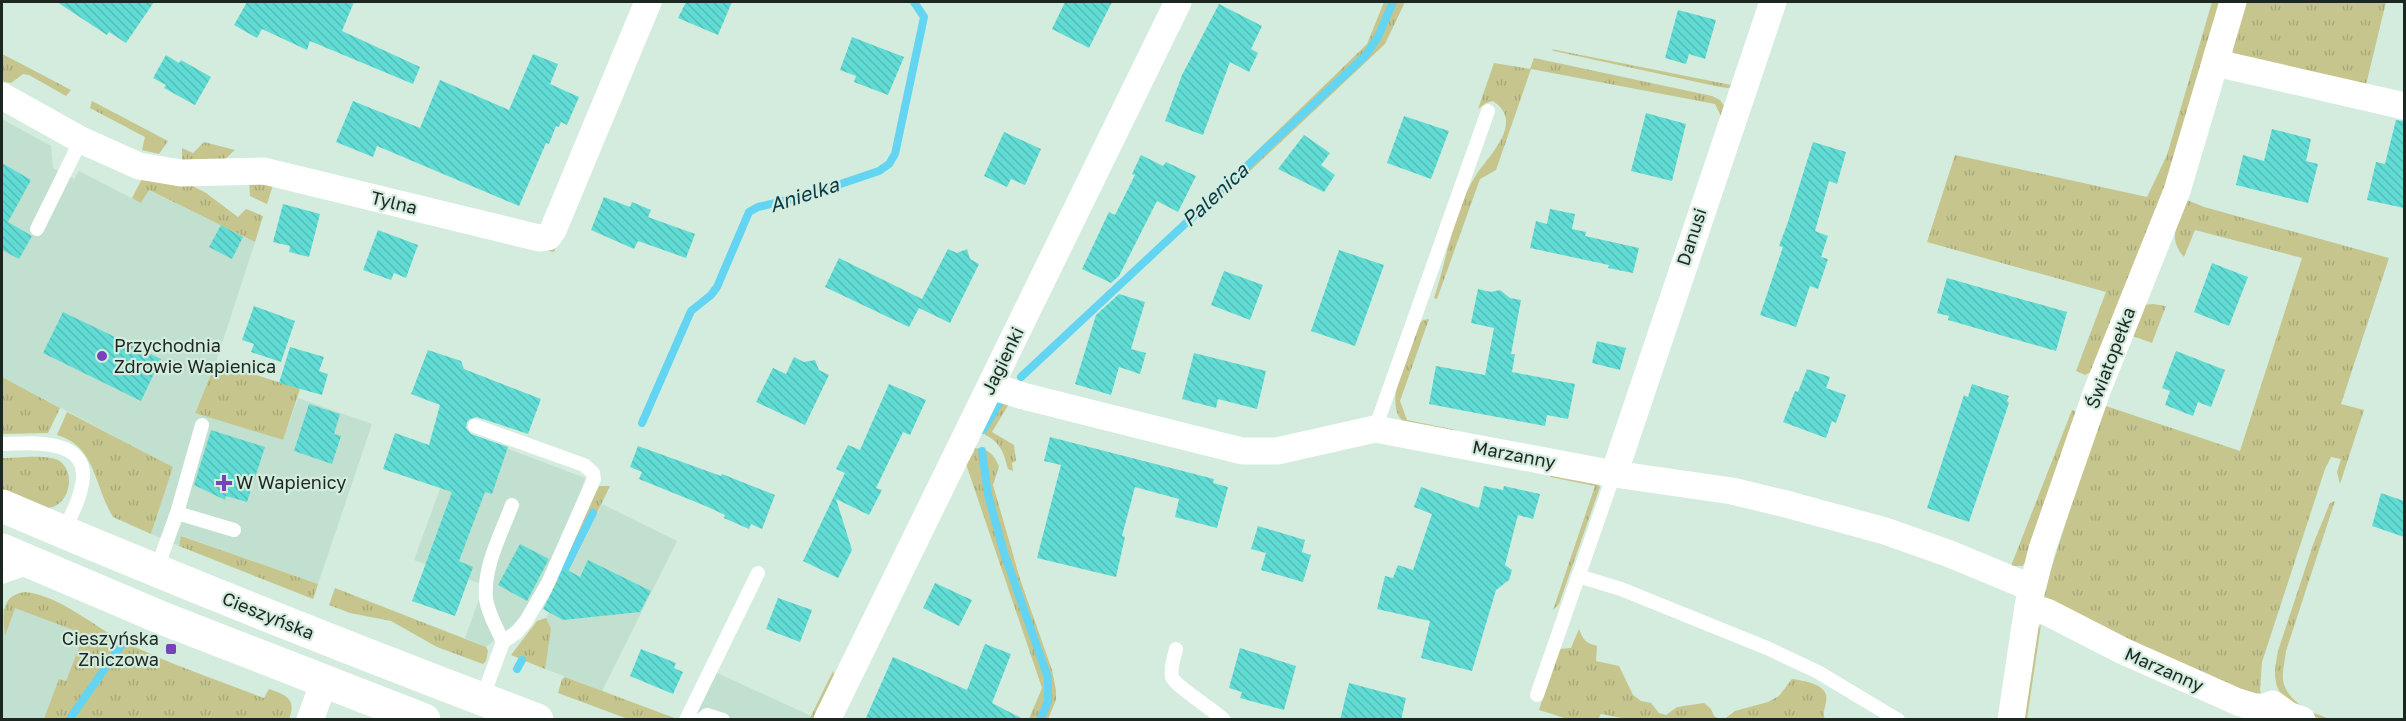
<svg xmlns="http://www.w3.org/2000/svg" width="2406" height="721" font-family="'Golos Text',sans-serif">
	<defs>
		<pattern id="grass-tufts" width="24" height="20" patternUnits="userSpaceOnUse" patternTransform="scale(1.5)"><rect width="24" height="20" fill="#c5c58d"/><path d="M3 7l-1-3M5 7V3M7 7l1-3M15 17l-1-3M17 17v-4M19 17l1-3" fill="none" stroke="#a9a979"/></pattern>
		<pattern id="building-back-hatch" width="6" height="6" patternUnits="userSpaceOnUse" patternTransform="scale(1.5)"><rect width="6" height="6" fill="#61dcd5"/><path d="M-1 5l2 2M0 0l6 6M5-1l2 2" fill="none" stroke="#54bdb7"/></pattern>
	</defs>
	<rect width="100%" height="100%" fill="#d3ecde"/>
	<path fill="#c1e0cf" d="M2,119L51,146L53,168L74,179L79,171L141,203L148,190L255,242L216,362L195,412L283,440L298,398L372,424L318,584L182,536L179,546L151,534L173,467L2,377Z
		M461,431L585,478L568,529L544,581L519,620L486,647L465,638L484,585L414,560Z
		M602,504L677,541L602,691L525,661Z
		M18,605L82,629L85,647L62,719H2V610Z
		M715,672L811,716L809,720H692Z"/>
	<path fill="url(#grass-tufts)" d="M1384,2H1405L1385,44L1232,188V175L1367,44Z
		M2212,2H2223L2175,171L2098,368L2085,375L2076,371L2106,292L1927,242L1955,155L2147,197L2167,155Z
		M2244,2H2386L2365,89L2233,54L2232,46Z
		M1551,49L1731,85L1734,86L1728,88L1720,87L1554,51Z
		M2,54L12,59L71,90L66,96L29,75L23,74L11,83L2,81Z
		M1534,58L1712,96L1720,100L1726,109L1721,116L1715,104L1531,69L1496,170L1480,179L1437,299L1434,298C1448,257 1453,209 1478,172C1488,158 1507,139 1506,120C1505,111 1500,106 1493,101L1486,103L1478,109L1494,63L1530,69Z
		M92,101L168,141L159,154L142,150L145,137L90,108Z
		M204,142L235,150L225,159L182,160V148L193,153Z
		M143,177L189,184L206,193L238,217L246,209L263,216L255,242L149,190L141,203L132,198Z
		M262,178L489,235L556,247L554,252L445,228L273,185L267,204L250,196L249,179Z
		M2187,200L2204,207L2389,258L2341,404L2364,410L2340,484L2337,472L2341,459L2331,457L2325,469L2262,662L2260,690L2264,703L2042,598L2103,405L2240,451L2302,258L2195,230L2184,257C2166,237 2179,222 2187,200Z
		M2153,304L2166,306L2152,343L2130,335L2144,305Z
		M1429,319L1400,401L1407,420L1456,430L1454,431L1406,423C1379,409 1411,346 1419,324L1423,320Z
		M216,362L300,389L283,440L195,413Z
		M2,377L60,408L48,433L2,434Z
		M1002,403L1009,404L992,432L1014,445L1016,461L1012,463L1013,471L1008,469C1004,454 1001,442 985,435V431Z
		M2072,410L2080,413L2028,560L2022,566H2011Z
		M67,412L173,467L151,534L113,517C94,486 96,446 57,435Z
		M974,448C988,449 993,453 999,466L993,485L1020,579L1052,670L1056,690V700L1048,719H1029L1042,688L966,464L974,452Z
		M2,458C15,458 46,454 58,460C78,472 69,509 45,508C31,507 14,496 2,491Z
		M1552,469L1597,483L1600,487L1559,604L1553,610L1595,486L1550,477Z
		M599,486H610L556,597L551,588Z
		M2335,501L2286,651C2285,660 2282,671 2283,680C2286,701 2313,714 2331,719C2316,719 2307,715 2295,707C2272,691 2273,677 2278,651L2314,542L2330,503Z
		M181,536L318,584L313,599L179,546Z
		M335,588L486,647L488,651L486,661L483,664L437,647L391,621L350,613L329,605Z
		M25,592C61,596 91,625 123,641C168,664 218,680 264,698L269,689C286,695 297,699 289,719H44L59,679L66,681L82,640L75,637L76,631L15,608L5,636C3,616 0,595 25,592Z
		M546,618L551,629L545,669L511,655L537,621Z
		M2041,625L2027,719L2022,720L2038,628Z
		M1579,629C1583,640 1586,643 1597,646L1596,661L1619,666L1633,695L1641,701L1651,703L1659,713L1666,715L1677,707L1704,703L1711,709L1714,716L1719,719L1726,718L1735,711L1768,702L1779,696L1792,679C1801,680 1824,684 1826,695C1828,704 1821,711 1825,719L1632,720L1601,714L1598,719L1571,720L1539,710L1559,649L1571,648Z
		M833,671L834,675L813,719L809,720Z
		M565,677L677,719H628L558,693L562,679Z"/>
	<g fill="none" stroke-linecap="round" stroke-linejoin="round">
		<path stroke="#63d4f1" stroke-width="8" d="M1021,377L1365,56L1378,37L1393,2
			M642,423L691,311L711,295L717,287L749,212L758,207L808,195L879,171L889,164L895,154L924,17L914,2
			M983,430L999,403
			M982,451L988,495L1004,553L1048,678V702L1040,720
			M561,577L593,513
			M517,669L522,660
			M69,720L122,644"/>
	</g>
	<path fill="url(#building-back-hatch)" d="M57,2H154L126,43L109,32L107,35Z
		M247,2H354L342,31L420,67L413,84L310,41L307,50L262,29L257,38L234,25Z
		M686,2H732L718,35L678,18Z
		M1065,2H1112L1089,48L1052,29Z
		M1219,4L1262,26L1251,49L1258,53L1249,72L1230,62L1203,135L1165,121L1182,75Z
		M1678,10L1716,20L1705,59L1689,54L1686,64L1665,58Z
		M852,37L904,57L888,95L854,82L856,76L840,70Z
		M533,54L558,64L550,84L579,97L567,125L561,122L559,127L556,126L549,144L546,143L519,206L377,146L373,157L336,142L353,101L420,128L440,80L509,110Z
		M166,55L179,63L181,60L211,77L195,105L164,88L166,85L153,78Z
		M1646,113L1686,124L1672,181L1631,171Z
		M1404,116L1449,131L1431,179L1387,163Z
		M2396,120L2404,121V208L2367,200L2376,162L2385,164Z
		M2272,129L2311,139L2306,161L2318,164L2308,203L2236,185L2243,155L2264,161Z
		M1004,132L1041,149L1025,185L1011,179L1007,187L984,176Z
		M1304,135L1330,153L1321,165L1335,175L1324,192L1278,169Z
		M1813,142L1846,152L1837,184L1829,181L1815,231L1828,236L1821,257L1828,259L1818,289L1810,286L1796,327L1760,315L1783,247L1779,246L1788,222Z
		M1141,155L1163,166L1166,162L1196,176L1178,212L1157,201L1119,276L1111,283L1082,269L1109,212L1115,215L1135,175L1132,174Z
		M2,163L31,180L8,222L32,236L19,259L2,250Z
		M604,197L630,207L632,202L651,210L648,217L695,234L686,258L638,241L634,249L591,230Z
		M283,204L320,214L309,257L289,252L290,246L273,242Z
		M1550,209L1575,214L1572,229L1586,232L1585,236L1639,248L1633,273L1608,268L1609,265L1530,248L1536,221L1547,224Z
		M221,225L243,237L232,259L209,247Z
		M378,230L418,245L406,278L394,273L391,280L363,270Z
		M948,249L957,253L967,249L970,259L979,264L950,323L919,308L909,327L825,287L839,258L922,299Z
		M1339,250L1384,265L1355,346L1311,331Z
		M2212,263L2248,277L2229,326L2194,312Z
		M1224,271L1263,285L1250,320L1211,305Z
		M1947,278L2067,312L2056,351L1948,320L1949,316L1937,313Z
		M1478,289L1491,292L1500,290L1510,298L1521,300L1511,354H1515L1512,372L1575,384L1568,419L1547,415L1545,426L1429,404L1436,366L1485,375L1494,328L1471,323Z
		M1119,294L1145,302L1131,349L1146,353L1140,374L1119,367L1111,395L1075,384L1096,315Z
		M254,306L295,321L281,362L251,352L254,344L242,340Z
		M63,312L161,359L141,401L43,353Z
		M1597,341L1626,348L1620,370L1592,363Z
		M290,347L324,357L319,371L328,374L322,395L279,383Z
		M428,350L461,361L464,369L541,399L528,434L477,417L470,419L467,422L466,428L471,434L508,447L492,494L485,492L459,561L473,567L455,616L412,601L452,492L383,469L395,433L429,445L440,405L411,394Z
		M2176,351L2225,370L2211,407L2198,402L2193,416L2165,405L2170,391L2162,388Z
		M1194,353L1266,371L1257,409L1218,399L1216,408L1182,399Z
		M794,357L804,362L815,360L819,370L829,375L805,425L756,402L773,368L786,374Z
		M1807,369L1830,377L1826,388L1846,395L1836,423L1832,421L1826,438L1783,422L1795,391L1798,392Z
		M889,384L926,400L910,435L903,432L876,488L882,490L869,515L836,499L852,550L838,578L803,561L845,473L836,469L848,445L860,450Z
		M1972,384L2009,396L2007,401L2009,403L1969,522L1927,508L1964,395L1968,397Z
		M309,404L340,414L334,434L341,436L332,464L294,451Z
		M211,430L265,447L247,502L226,496L225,500L194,485Z
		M1050,437L1214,479L1213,483L1228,487L1217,528L1175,517L1179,499L1135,487L1122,536L1125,537L1116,577L1037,558L1061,465L1044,461Z
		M638,446L721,476L722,474L775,495L762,529L751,524L749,529L724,518L725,515L708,507L639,479L642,472L630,467Z
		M1484,486L1503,490L1504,486L1540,494L1533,519L1518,515L1505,565L1512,570L1509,580L1496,590L1472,671L1421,658L1430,621L1377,609L1385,576L1393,578L1398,565L1413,570L1432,514L1414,507L1421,487L1479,508Z
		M2381,493L2404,501V537L2372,526Z
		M1258,526L1305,540L1302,552L1311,555L1303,582L1261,570L1266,553L1251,549Z
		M520,544L549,559L527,601L498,585Z
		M588,560L651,591L640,612L563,620L543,609L564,568L580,577Z
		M935,583L972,600L959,626L923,608Z
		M778,598L812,610L800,642L766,629Z
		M985,644L1011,654L992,703L1025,720H865L893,657L967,690Z
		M1240,648L1296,666L1284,710L1240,698L1242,692L1229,688Z
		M641,649L676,663L674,668L683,672L673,694L630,676Z
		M1349,683L1406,698L1401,720H1340Z"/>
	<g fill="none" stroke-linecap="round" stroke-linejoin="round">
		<path stroke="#fff" stroke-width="14" d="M37,229L81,140
			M475,426L584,465L593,473L594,479L548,583L526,621L517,632L503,642L482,699
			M1375,429L1488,111
			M2,444C33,443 95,437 81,489C78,504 70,518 63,532
			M177,513L202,425
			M156,571L177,513L234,530
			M1578,576L1621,589L1767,648L1818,672L1898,720
			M2,577L31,567
			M503,642C497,628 488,614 486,599C483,567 501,534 512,505
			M1176,649C1174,657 1170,669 1172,677C1175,686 1214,710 1224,720
			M1537,695L1614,474
			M686,720L758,573
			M701,720L707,715L723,720"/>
		<path stroke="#fff" stroke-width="27" d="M2216,63L2404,106
			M2,96L81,140L139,166L181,173L264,171L539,238L548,237L553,230L648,2
			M991,386L1023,396L1242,451H1277L1375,429L1614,474L1732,491L1786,504L1885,531L1950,554L2032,588
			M1614,474L1773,2
			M2028,606L2047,612L2123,651L2238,702L2254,707H2266L2273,704L2288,715L2302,720
			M310,720L324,682
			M827,720L1178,2
			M2011,720L2028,606L2042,549L2097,391L2177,191L2233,2"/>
		<path stroke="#fff" stroke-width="33" d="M2,506C178,581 357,652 537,720
			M2,550L162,618L424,720"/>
	</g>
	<g fill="#7743ba" stroke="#d3ecde" stroke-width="2">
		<circle cx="102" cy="356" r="6"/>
		<path d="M221 474h6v6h6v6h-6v6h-6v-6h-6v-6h6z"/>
		<rect x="165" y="643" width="12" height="12" rx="3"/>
	</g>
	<g text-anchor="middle" stroke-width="4.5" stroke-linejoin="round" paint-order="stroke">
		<g font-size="18" fill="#1d2722" stroke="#d3ecde">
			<text transform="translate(394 203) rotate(14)" y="6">Tylna</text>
			<text transform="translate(1692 237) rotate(-72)" y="6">Danusi</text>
			<text transform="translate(2111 358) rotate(-69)" y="6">Światopełka</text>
			<text transform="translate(1003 361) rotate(-64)" y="6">Jagienki</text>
			<text transform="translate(1514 455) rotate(11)" y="6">Marzanny</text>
			<text transform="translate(268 616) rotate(22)" y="6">Cieszyńska</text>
			<text transform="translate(2164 670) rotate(24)" y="6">Marzanny</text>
		</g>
		<g font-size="18" fill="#1d2722" stroke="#d3ecde" text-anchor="start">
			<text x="114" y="352">Przychodnia<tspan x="114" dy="21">Zdrowie Wapienica</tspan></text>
			<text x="236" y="489">W Wapienicy</text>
			<text x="159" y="645" text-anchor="end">Cieszyńska<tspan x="159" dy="21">Zniczowa</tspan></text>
		</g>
		<g font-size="20" font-style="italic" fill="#063c49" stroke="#d3ecde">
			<text transform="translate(804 195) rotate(-18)" y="7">Anielka</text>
			<text transform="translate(1215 195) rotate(-43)" y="7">Palenica</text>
		</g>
	</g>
	<rect width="2406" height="721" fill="none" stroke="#1d2722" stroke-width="6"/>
</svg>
